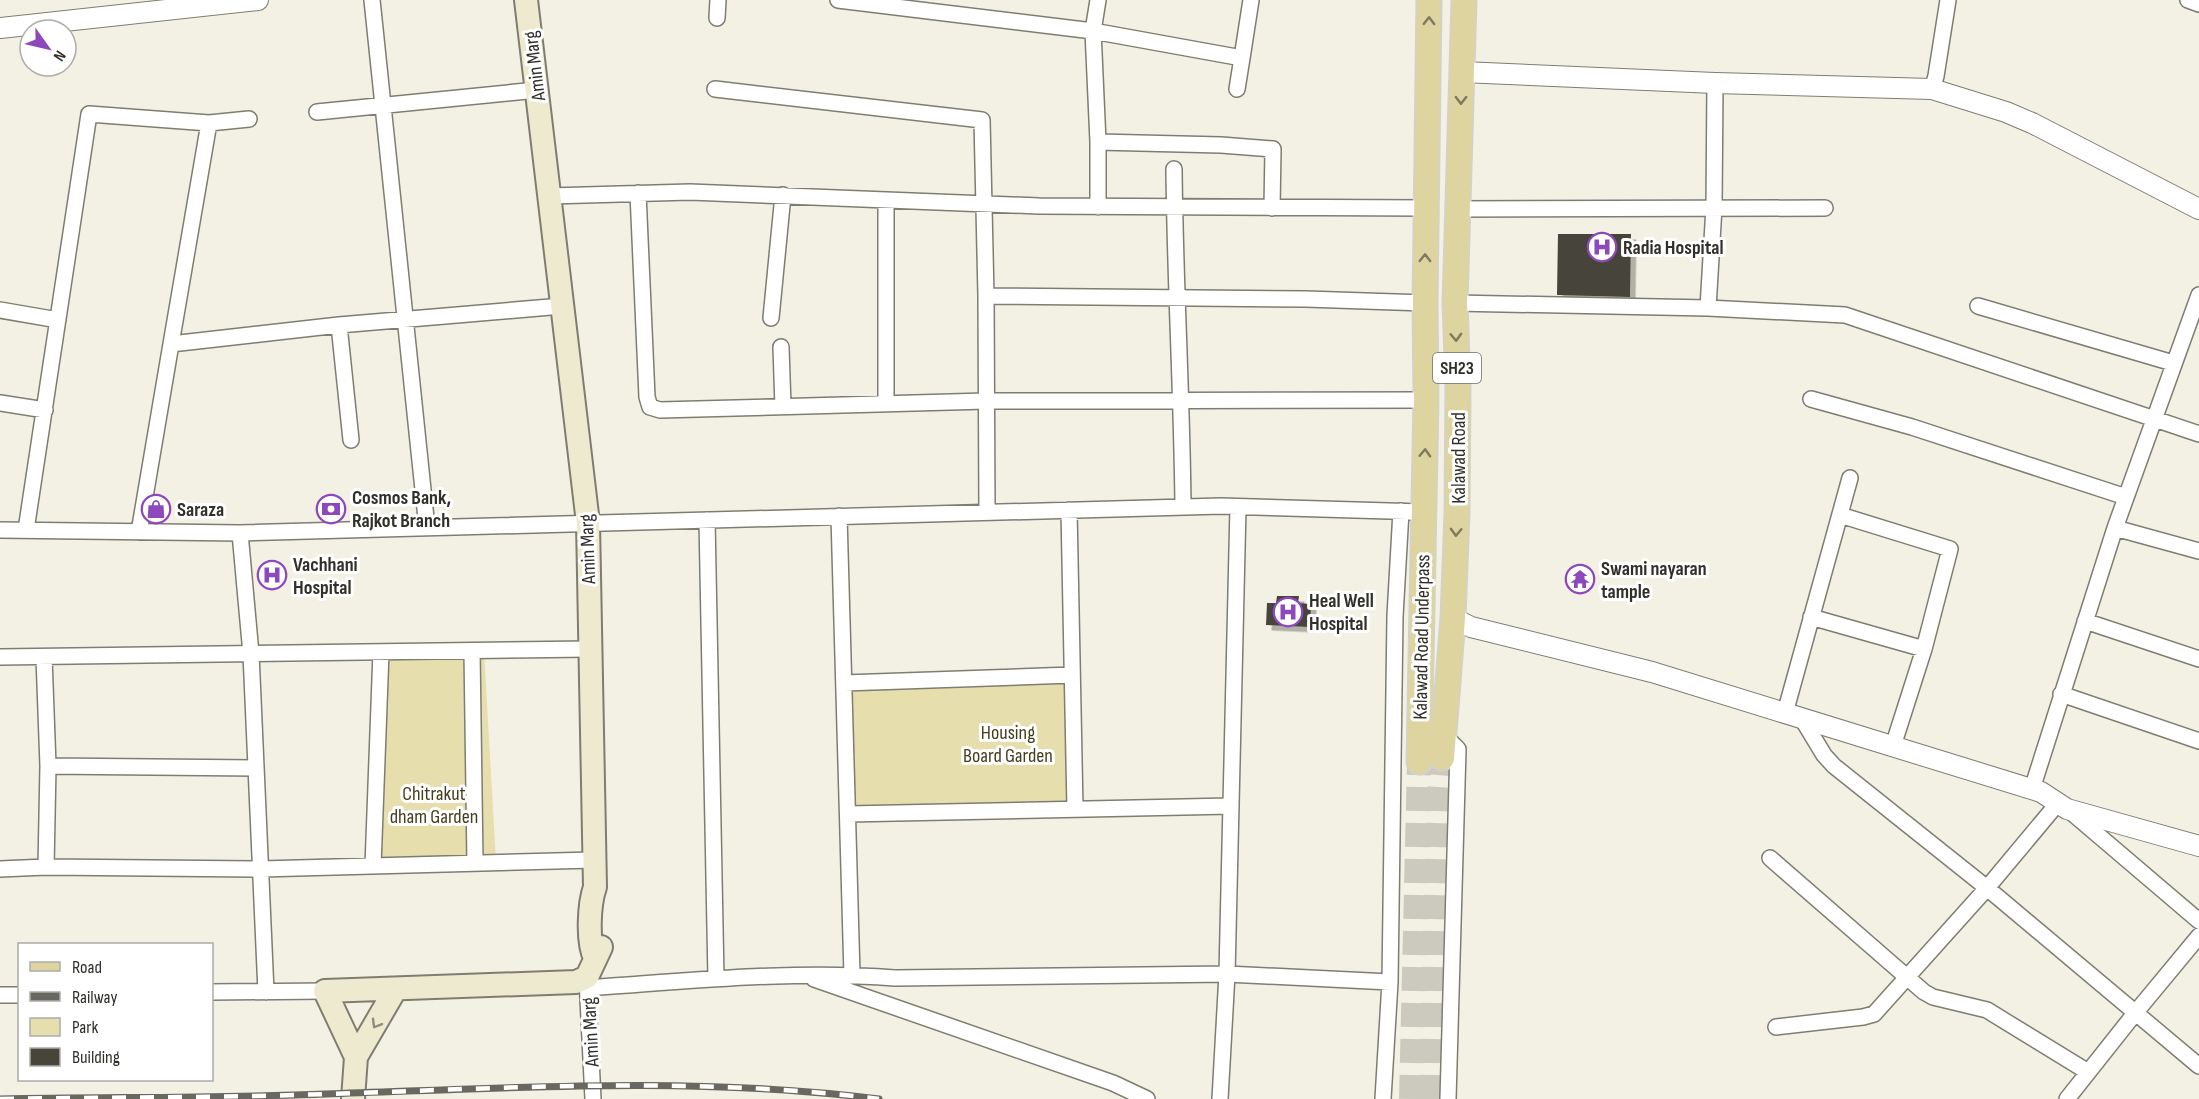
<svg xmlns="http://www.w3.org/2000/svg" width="2199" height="1099" font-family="'Sofia Sans Condensed',sans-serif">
	<defs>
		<filter id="shadow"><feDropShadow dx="5.5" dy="5.5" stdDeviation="0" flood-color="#0004"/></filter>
	</defs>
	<rect width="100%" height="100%" fill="#f3f1e3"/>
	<path fill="#e6dead" d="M484,651L496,862L373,866L381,652Z
		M1072,675L1075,809L848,814L844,683Z"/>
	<path fill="#47453a" filter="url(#shadow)" d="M1558,234H1631L1630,297L1557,295Z
		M1277,596H1299L1298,603L1311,604L1310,627L1266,625L1267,603H1276Z"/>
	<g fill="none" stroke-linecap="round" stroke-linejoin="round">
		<path stroke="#cccabe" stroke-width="24" stroke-dasharray="24 12" stroke-linecap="butt" d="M1411,1099L1419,762
			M1431,1099L1439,795L1442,758"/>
		<g stroke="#7f7d71" stroke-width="18">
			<path id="minor" d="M372,0L427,528
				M838,0L1093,31L1242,58L1251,0
				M2188,0L2199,4
				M717,18L718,0
				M715,89L982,120L986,296L987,512
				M1237,89L1242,58
				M1932,89L1936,76L1948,0
				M317,112L537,90
				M1098,142L1221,145L1273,149L1272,208
				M1174,169C1175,282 1182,394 1183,507
				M638,193L647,397L650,407L660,410L986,401L1426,400
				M550,196L690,192L1039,206L1426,208
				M1098,207V142L1093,31L1098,0
				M1458,209L1825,208
				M986,296L1306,299L1425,303
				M1455,303L1708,308L1845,315L2199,434
				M1978,306L2173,363
				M1708,308L1714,207L1715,83
				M0,310L58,320
				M771,318L783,195
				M339,325L351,440
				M171,344L209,123
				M781,347L783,407
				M1811,399L1912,427L2126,497
				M0,403L45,410
				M886,404V200
				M1069,510L1075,809
				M1840,515L1950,549L1924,649L1893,746
				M839,516L852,975
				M707,520L716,979
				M2115,528L2199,295
				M0,530L240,533L1221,506L1423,512
				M26,530L89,114L209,123L249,119
				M139,532L171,344L339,325L562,306
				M240,533L251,654L266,992
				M1811,617L1924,649
				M2085,621L2199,659
				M472,651L475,863
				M0,657L589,649
				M44,657L48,766L256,768
				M844,683L1072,675
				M2061,694L2199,741
				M1785,713L1850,478
				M1801,717L1824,755L1834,766L1987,888L2199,1066
				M1444,735L1458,749L1448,1099
				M2032,789L2115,528L2199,551
				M2071,812L2199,921
				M848,814L1231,806
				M1770,858L1924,992L1933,997L1987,1010L2088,1072
				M373,866L381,652
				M46,867L48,766
				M0,869L46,867L261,869L593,860
				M587,979L593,1099
				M814,979L1113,1083L1147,1099
				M587,988C690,981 793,970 895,978L1227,974L1390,982
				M212,992L325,991
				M0,995H20
				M1776,1027L1863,1017L1874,1014L1987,888L2058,803
				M1220,1099L1227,974L1238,507
				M1383,1099L1390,982L1395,616L1401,511
				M2067,1099L2136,1012L2199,936"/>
		</g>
		<g stroke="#7f7d71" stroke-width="22">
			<path id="tertiary" d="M0,28L258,0
				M1462,72L1715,83L1932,89L2006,112L2032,123L2199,209
				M1453,618L1471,627L1652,672L2041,792L2067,809L2199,846"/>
		</g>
		<g stroke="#7f7d71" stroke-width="26">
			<path id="secondary" d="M526,0L588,523L595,887C589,904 587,942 595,958
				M356,1057L325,991L576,982L587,977L601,947
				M353,1099L356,1057L395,990"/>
		</g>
		<g stroke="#d1d1d0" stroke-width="27">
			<path id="primary" d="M1442,758L1453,618L1457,513L1458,385L1455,303L1464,0
				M1419,762L1426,400L1425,303L1429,0"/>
		</g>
		<use href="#minor" stroke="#fff" stroke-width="15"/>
		<use href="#tertiary" stroke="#fff" stroke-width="20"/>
		<use href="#secondary" stroke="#eeeacf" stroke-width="22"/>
		<use href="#primary" stroke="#ddd4a0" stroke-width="24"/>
		<g stroke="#696860" stroke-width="7">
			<path id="rail" d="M0,1099C109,1097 218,1098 326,1094C511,1088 695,1076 879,1099"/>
		</g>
		<use href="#rail" stroke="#fff" stroke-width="4.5" stroke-dasharray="14" stroke-linecap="butt"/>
	</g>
	<defs><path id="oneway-chevron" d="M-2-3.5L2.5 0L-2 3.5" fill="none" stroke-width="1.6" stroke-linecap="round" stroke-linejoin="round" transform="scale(1.5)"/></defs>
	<g stroke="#7e795f">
		<use href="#oneway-chevron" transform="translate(1429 21) rotate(-89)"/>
		<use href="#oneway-chevron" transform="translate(1461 100) rotate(91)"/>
		<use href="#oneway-chevron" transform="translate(1425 258) rotate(-89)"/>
		<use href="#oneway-chevron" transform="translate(1456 337) rotate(88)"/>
		<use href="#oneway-chevron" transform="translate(1425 453) rotate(-88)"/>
		<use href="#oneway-chevron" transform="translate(1456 532) rotate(92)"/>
	</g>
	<use stroke="#8f8c7c" href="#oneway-chevron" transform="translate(376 1024) rotate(120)"/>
	<defs>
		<g id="hospital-ring" transform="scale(1.5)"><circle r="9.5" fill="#fff" stroke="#8d48bb" stroke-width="1.5"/><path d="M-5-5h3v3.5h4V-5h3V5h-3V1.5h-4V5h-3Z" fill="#8d48bb"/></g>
		<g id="shop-ring" transform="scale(1.5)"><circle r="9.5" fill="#fff" stroke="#8d48bb" stroke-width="1.5"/><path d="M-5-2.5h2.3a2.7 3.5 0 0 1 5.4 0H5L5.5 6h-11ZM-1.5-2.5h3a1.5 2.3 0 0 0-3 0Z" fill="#8d48bb"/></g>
		<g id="bank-ring" transform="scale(1.5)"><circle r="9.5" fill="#fff" stroke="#8d48bb" stroke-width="1.5"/><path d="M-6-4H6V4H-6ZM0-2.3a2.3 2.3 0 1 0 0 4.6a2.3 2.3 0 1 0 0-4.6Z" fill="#8d48bb"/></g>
		<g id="temple-ring" transform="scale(1.5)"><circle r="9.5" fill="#fff" stroke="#8d48bb" stroke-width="1.5"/><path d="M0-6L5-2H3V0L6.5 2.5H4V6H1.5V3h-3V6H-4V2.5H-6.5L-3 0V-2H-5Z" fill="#8d48bb"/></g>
	</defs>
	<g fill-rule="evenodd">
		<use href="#hospital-ring" x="1602" y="247"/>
		<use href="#shop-ring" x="156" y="509"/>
		<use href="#bank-ring" x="331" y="509"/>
		<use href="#hospital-ring" x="272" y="575"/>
		<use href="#temple-ring" x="1580" y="579"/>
		<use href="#hospital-ring" x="1288" y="612"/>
	</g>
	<g text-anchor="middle" stroke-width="6" stroke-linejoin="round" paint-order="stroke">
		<rect fill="#fff" stroke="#6e6d6a" stroke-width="1.5" x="1433" y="353" width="48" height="30" rx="4.5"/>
		<g font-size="18" font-weight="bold" fill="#302f2a">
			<text x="1457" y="374">SH23</text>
		</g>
		<g font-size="20" fill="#302f2a" stroke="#fff">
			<text transform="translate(534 66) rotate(-97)" y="7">Amin Marg</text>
			<text transform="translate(1458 458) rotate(-90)" y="7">Kalawad Road</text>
			<text transform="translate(587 549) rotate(-92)" y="7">Amin Marg</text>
			<text transform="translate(1421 637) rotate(-89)" y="7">Kalawad Road Underpass</text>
			<text transform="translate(590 1032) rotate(-93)" y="7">Amin Marg</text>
		</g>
		<g font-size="20" font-weight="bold" fill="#302f2a" stroke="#fff" text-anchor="start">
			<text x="1623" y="254">Radia Hospital</text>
			<text x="352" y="504">Cosmos Bank,<tspan x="352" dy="23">Rajkot Branch</tspan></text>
			<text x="177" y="516">Saraza</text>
			<text x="293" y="571">Vachhani<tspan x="293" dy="23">Hospital</tspan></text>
			<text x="1601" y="575">Swami nayaran<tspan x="1601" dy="23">tample</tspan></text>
			<text x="1309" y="607">Heal Well<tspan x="1309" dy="23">Hospital</tspan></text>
		</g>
		<g font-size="20" fill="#433d1b" stroke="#fff">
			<text x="1008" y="739">Housing<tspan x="1008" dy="23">Board Garden</tspan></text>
			<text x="434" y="800">Chitrakut<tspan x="434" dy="23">dham Garden</tspan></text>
		</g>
	</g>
	<rect x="18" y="943" width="195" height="138" fill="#ffffff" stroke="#acacaa" stroke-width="1.5"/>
	<rect x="30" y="962" width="30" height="9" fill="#ddd4a0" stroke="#acacaa" stroke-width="1.5"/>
	<text x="72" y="973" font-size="18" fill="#302f2a">Road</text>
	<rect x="30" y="992" width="30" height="9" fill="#696860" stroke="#acacaa" stroke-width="1.5"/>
	<text x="72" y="1003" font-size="18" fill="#302f2a">Railway</text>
	<rect x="30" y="1018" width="30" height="18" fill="#e6dead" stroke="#acacaa" stroke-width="1.5"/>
	<text x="72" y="1033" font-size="18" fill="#302f2a">Park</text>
	<rect x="30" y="1048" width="30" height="18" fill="#47453a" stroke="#acacaa" stroke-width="1.5"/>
	<text x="72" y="1063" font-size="18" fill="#302f2a">Building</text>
	<g transform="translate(48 48) rotate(124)"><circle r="28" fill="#ffffff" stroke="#acacaa" stroke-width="1.5"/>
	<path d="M0-4.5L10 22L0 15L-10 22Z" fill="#8d48bb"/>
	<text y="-9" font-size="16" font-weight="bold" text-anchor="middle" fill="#302f2a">N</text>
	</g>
</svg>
